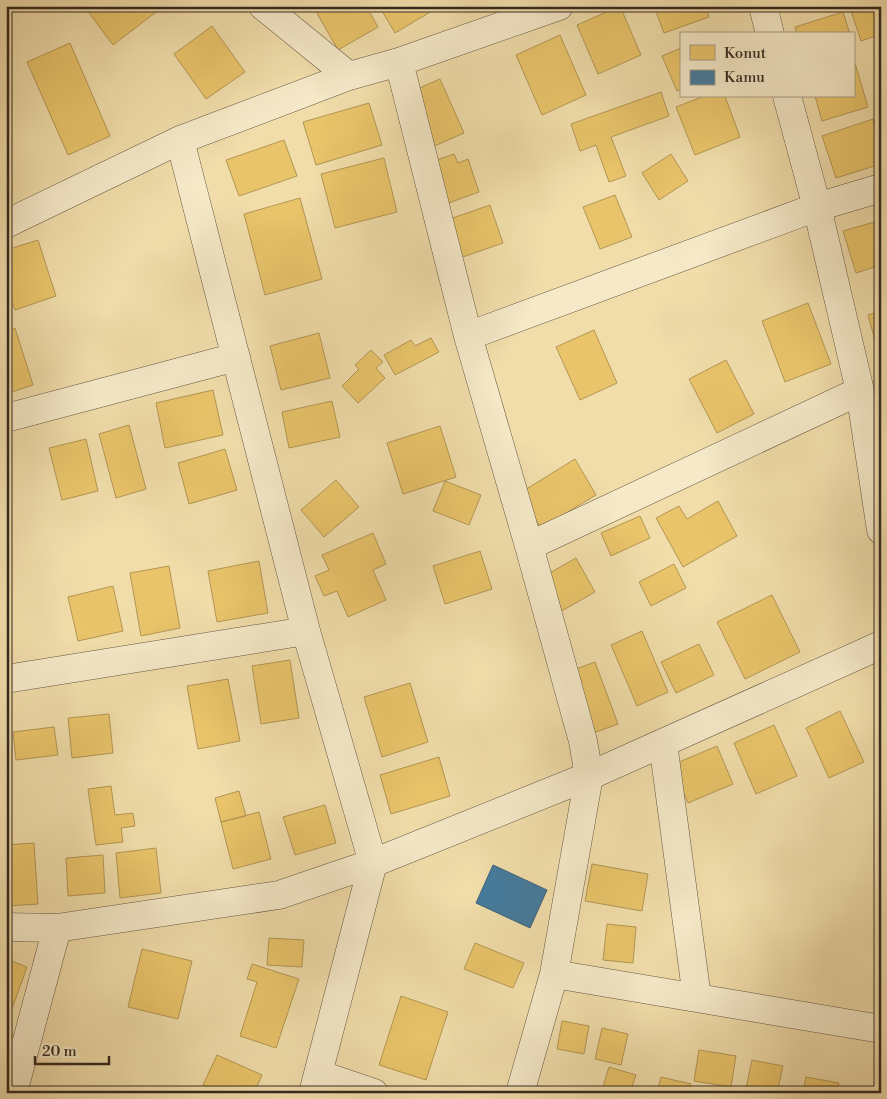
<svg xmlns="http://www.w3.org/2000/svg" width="887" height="1099" font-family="'Libre Bodoni',serif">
	<rect width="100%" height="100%" fill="#f0ddaa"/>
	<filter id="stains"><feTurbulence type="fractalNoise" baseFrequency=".004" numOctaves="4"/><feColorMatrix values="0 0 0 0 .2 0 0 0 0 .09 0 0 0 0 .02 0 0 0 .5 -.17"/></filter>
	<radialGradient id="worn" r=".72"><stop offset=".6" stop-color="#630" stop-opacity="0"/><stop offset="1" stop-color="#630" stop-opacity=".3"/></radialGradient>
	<path fill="#e9c46a" stroke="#b39654" d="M84,6H164L113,45Z
		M318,6H366L378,27L338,50L314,8Z
		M379,6H429L432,11L395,33Z
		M620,6L641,55L598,74L577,25Z
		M654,6H705L709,17L664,33Z
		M864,6H878L881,13V34L861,41L851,11Z
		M843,12L850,34H797L795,27Z
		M212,26L245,72L206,99L174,54Z
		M560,35L586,95L542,115L516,55Z
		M70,43L110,136L68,155L27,62Z
		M681,48V89L677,91L662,56Z
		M855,63L868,107L822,121L815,96H853V64Z
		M440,79L464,133L432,147L408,93Z
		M661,92L669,116L611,137L626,176L609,182L596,145L580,151L571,124Z
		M704,96H725L740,137L695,155L676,107Z
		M369,103L382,145L316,165L303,122Z
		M873,119L881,144V164L836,178L822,136Z
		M284,140L297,176L239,196L226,160Z
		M454,154L458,163L468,159L479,192L443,205L428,163Z
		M671,154L688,181L659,200L642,173Z
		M384,158L397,212L335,228L321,174Z
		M615,195L632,237L600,249L583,207Z
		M300,198L322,279L265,295L244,214Z
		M490,205L503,243L457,259L444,221Z
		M881,220V265L856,273L843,231Z
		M38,240L56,296L15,310L6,284V250Z
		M808,303L831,364L785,382L762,321Z
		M881,311V362L868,315Z
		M15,328L33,385L6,394V331Z
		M594,330L617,383L580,400L556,347Z
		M319,333L330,378L281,390L270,346Z
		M431,338L439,352L395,375L384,355L411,340L415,346Z
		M371,350L383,362L376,368L385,378L358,403L342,386L359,369L355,365Z
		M726,360L754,414L717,433L689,379Z
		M213,390L223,435L165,448L156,403Z
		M332,401L340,437L289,448L282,412Z
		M129,425L146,489L116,498L99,434Z
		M440,426L456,477L403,494L387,443Z
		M86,439L98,491L62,500L49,448Z
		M225,449L237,490L189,504L178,463Z
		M575,459L596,495L541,528L520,493Z
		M336,480L359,507L324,537L301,510Z
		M445,481L481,495L469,525L433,511Z
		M718,501L737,536L683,567L656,518L679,506L687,519Z
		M640,516L650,538L611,556L601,533Z
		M373,533L386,564L373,570L386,600L348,617L337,591L324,596L315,576L329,570L322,555Z
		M480,551L492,589L445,604L433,566Z
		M576,558L595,592L558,613L539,579Z
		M259,561L268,613L217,622L208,571Z
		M674,564L686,588L651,606L639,582Z
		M169,566L180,628L141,636L130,573Z
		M113,586L123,631L78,641L68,597Z
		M772,595L800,652L745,679L717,622Z
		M642,631L668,692L637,706L611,645Z
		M699,644L714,675L676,693L661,662Z
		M290,660L299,718L261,724L252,666Z
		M595,662L618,724L588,735L565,673Z
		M228,679L240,741L198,749L187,686Z
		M410,683L428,742L382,757L364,697Z
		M840,711L864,762L829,778L806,728Z
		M109,714L113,753L72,758L68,718Z
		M774,725L797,776L756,794L734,743Z
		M54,727L58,755L16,760L13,732Z
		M717,746L733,784L688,803L672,765Z
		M439,757L450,796L391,814L380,775Z
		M111,786L115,815L133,813L135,826L121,828L123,842L96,845L88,789Z
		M239,791L246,816L221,822L215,798Z
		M325,805L336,843L295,855L283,817Z
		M259,812L271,859L233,869L221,822Z
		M34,843L38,904L6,906V845Z
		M156,848L161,893L120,898L116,853Z
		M103,855L105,893L68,896L66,858Z
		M592,864L648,874L642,911L585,901Z
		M607,924L636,927L633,963L603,960Z
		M269,938L304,940L302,967L267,965Z
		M475,943L524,963L513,988L464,969Z
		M142,949L192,961L178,1019L128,1007Z
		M6,959L27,967L7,1023H6Z
		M252,964L299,979L276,1048L240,1036L257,982L247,979Z
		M401,996L448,1012L426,1080L379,1065Z
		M562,1021L589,1026L584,1054L557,1049Z
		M602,1028L628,1034L621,1065L595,1059Z
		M699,1050L736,1056L731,1087L694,1081Z
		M217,1055L262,1075L254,1093H221L203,1085Z
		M752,1060L783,1066L777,1093H745Z
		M609,1067L636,1075L630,1093H610L602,1090Z
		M661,1077L691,1084L689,1093H657Z
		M806,1077L839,1083L837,1093H803Z"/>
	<path fill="#457b9d" stroke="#406278" d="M493,865L547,890L530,928L476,903Z"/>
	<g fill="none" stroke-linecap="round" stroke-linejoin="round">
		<g stroke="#645642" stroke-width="29">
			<path id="minor" d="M263,6L349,76
				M763,6L770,34
				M399,62L468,336L529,546L583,741L589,776L554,974L520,1093
				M787,96L817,207L860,391L881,530
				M180,140L306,631L373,863L313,1093
				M6,224L180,140L349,76L399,62L559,6
				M468,336L817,207L881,188
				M6,418L236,357
				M529,546L860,391
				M6,679L306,631
				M663,743L697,998
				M6,927L57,928L279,895L373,863L589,776L881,645
				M554,974L881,1029
				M318,1074L374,1093
				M13,1093L57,928"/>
		</g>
		<use href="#minor" stroke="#f5e9c8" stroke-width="28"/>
	</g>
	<rect width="887" height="1099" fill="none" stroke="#f0ddaa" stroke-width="25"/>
	<rect x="8" y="8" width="872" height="1084" fill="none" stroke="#352920" stroke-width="2.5"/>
	<rect x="12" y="12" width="862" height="1074" fill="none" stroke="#352920"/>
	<rect x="680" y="32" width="175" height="65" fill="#f5e9c8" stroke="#a89c85"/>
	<rect x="690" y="45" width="25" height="15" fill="#e9c46a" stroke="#a89c85"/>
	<text x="724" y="58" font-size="15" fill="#352920">Konut</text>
	<rect x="690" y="70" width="25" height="15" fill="#457b9d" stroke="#a89c85"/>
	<text x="724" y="82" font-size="15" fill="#352920">Kamu</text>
	<path d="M35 1056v8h74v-8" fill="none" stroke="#352920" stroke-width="2.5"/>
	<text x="42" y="1056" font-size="15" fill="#352920" stroke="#f5e9c8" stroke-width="4" paint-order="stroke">20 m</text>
	<rect width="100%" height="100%" filter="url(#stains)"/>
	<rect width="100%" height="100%" fill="url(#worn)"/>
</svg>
